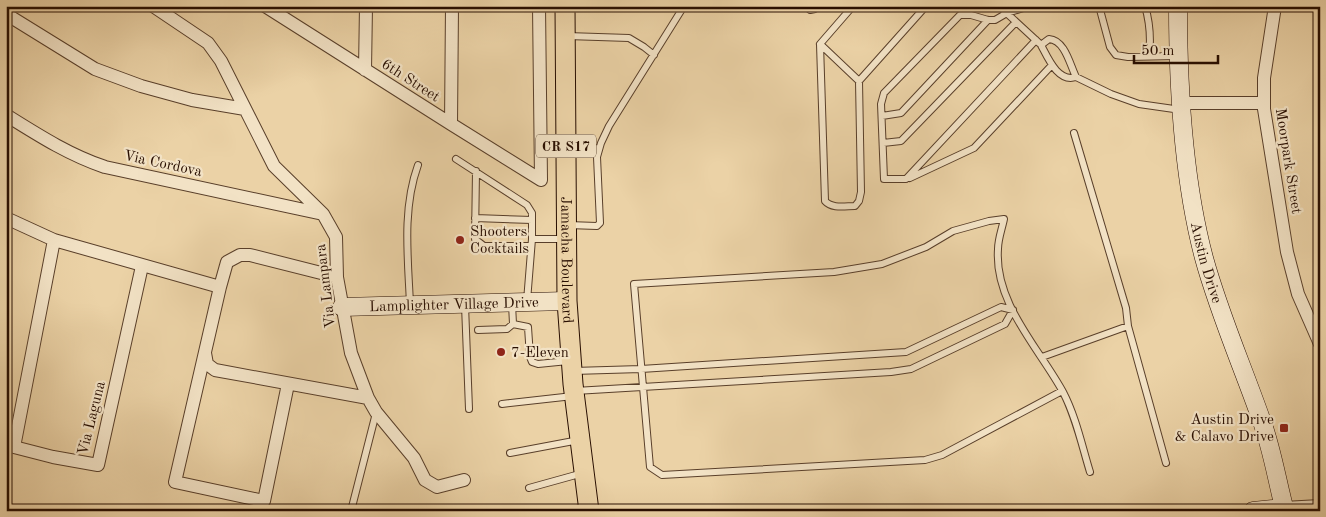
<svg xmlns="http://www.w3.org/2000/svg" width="1326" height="517" font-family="'Old Standard TT',serif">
	<rect width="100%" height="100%" fill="#ebd2a6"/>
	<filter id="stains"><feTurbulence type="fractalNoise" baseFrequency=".004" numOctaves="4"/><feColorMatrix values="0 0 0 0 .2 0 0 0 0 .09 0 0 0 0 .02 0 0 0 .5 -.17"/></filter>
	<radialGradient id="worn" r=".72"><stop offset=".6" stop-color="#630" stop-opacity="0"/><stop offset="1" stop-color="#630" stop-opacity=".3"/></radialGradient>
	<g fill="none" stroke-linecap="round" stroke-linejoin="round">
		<g stroke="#593f2a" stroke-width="8">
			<path id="lane" d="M805,6L810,10L815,9L818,6
				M853,6L820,44L825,201C832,209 845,206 855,206L859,201L861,192L859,81L926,6
				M999,6L1039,43
				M1030,6L1007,13L995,20H988L971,15H960L884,93L881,104L884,179H906L1036,40
				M1099,6L1110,47L1116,55L1128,57L1176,56
				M1145,6C1150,23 1151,39 1149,56
				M567,36L629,38L644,47L654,55
				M820,44L859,81
				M1076,77C1070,65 1065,40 1049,39L1041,45C1048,58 1058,83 1076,77L1111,94L1139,104L1181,110
				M882,116L901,113L988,20
				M1074,133L1126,308L1128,326L1166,463
				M883,143L901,141L1016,22
				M568,149L599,148
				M456,159L527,205L532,213V239
				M476,171L475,239L484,246H531
				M910,178L974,148L1052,65
				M475,218L532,220
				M568,225L597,226L600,223L597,157L601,143L609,126L684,6
				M527,301L532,239H564
				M410,304C408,258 402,209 418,165
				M465,305L469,409
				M513,324L528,327L530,357L532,362L538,364L568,361
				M478,330L507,329L513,324L512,304
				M1042,357L1128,326
				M573,371L641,369L906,352L1001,307L1013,310L1005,324L911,369L891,372L575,391
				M1062,391L942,455L925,460L662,475L650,467L634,284L834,272L882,264L926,247L953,231L989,221L1004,219C1002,229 998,239 998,249C994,303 1039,348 1063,392C1076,417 1082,446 1090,472
				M502,404L573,396
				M510,453L579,440
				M529,488L583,473
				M351,511L376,413
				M569,511L587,506"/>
		</g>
		<g stroke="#593f2a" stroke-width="14">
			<path id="street" d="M153,6L208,43L221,61L274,166L323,214L336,237L337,277L351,353L368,398L376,412L414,458L425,480L437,487L464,480
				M265,6L451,124L541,180
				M539,6L541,180
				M1275,6L1264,78V109L1287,252L1298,294L1320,344
				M6,14L95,69L141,86L192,100L245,109
				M365,70L366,6
				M1181,103H1263
				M6,115C38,135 69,155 105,167L323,214
				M451,124L452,6
				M6,218L54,240L220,287
				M54,240L14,447L53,457L98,465L142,266
				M205,353L207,364L215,370L368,398
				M288,384L264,501L175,482L220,287L227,262L240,255H250L337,277
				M1284,508L1320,506"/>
		</g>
		<g stroke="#280e00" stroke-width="19">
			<g id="secondary">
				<path id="s1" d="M1178,6C1178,88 1183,179 1204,258C1219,313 1242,365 1261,419C1272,448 1277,481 1285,511"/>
				<path id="s2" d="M342,307L567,301"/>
				<path d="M1253,511L1284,508"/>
			</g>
		</g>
		<g stroke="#280e00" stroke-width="21">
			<g id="primary">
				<path id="s3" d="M565,6L567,301L573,384L589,511"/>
			</g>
		</g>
		<use href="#lane" stroke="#f2e2c5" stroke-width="6"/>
		<use href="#street" stroke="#f2e2c5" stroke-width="12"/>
		<use href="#secondary" stroke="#f2e2c5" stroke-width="18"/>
		<use href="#primary" stroke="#ebd2a6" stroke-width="19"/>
	</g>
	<g fill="#8f2418" stroke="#f2e2c5" stroke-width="2">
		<circle cx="460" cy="240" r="5"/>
		<circle cx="501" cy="352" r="5"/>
		<rect x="1279" y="423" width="10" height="10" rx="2.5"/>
	</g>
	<g text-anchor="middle" stroke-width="4.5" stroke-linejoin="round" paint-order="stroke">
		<rect fill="#f2e2c5" stroke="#654e3b" stroke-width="1" x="536" y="134.5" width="60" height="23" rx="4"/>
		<g font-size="14" font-weight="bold" fill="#280e00">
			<text x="566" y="151">CR S17</text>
		</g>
		<g font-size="15" fill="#280e00" stroke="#f2e2c5">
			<text transform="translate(411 80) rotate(33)" y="5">6th Street</text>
			<text transform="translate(1289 161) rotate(81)" y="5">Moorpark Street</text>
			<text transform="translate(163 163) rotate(12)" y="5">Via Cordova</text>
			<text dy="5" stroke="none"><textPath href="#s3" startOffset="254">Jamacha Boulevard</textPath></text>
			<text dy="5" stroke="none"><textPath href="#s1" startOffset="259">Austin Drive</textPath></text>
			<text transform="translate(325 286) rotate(-97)" y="5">Via Lampara</text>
			<text dy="5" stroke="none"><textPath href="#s2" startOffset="112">Lamplighter Village Drive</textPath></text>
			<text transform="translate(91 418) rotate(-76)" y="5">Via Laguna</text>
		</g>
		<g font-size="15" fill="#280e00" stroke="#f2e2c5" text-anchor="start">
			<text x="470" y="236">Shooters<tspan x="470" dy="17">Cocktails</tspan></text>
			<text x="511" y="357">7-Eleven</text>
			<text x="1274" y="424" text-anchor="end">Austin Drive<tspan x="1274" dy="17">&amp; Calavo Drive</tspan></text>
		</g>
	</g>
	<rect width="1326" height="517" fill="none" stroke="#ebd2a6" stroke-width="25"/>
	<rect x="8" y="8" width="1311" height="502" fill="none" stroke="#280e00" stroke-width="2.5"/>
	<rect x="12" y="12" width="1301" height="492" fill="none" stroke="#280e00"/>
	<path d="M1134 55v8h84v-8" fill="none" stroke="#280e00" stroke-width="2.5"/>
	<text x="1141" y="55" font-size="15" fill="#280e00" stroke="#f2e2c5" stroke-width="4" paint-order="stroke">50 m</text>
	<rect width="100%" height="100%" filter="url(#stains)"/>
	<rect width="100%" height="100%" fill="url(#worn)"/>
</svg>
